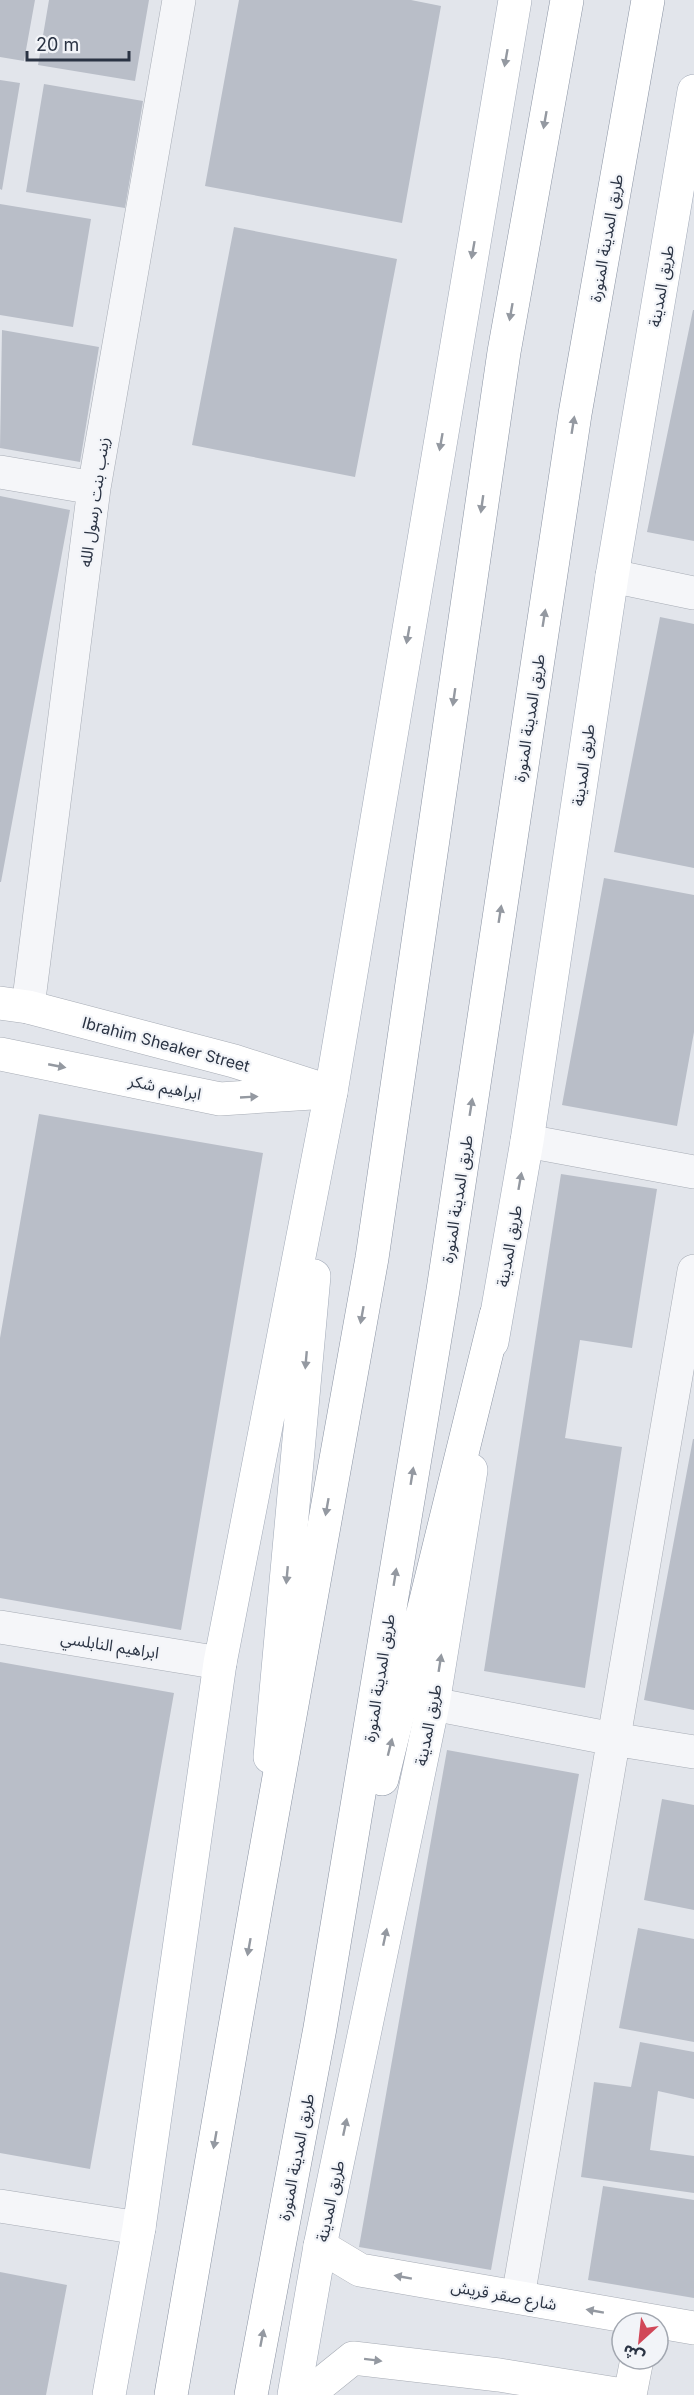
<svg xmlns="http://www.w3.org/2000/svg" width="694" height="2395" font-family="Inter,'Noto Sans Arabic',sans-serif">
	<rect width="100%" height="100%" fill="#e2e5eb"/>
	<path fill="#b9bec8" d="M0,0H35L24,61L0,57Z
		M49,0H149L135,81L38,65Z
		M239,0H411L441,6L402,223L205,186Z
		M0,80L20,83L2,190L0,189Z
		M44,84L143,101L125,208L26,192Z
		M0,204L91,219L73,327L0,315Z
		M234,227L397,259L355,477L192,445Z
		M693,310H694V541L647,532Z
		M2,330L99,347L80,462L0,448Z
		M0,496L70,510L1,882H0Z
		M660,617L694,624V868L614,852Z
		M604,878L694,895V1032L677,1126L562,1105Z
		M39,1114L263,1153L181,1630L0,1598V1338Z
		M561,1174L657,1189L632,1348L580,1340L565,1438L622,1447L585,1688L484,1671Z
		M693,1439H694V1710L644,1700Z
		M0,1662L174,1693L90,2169L0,2153Z
		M447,1750L579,1774L491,2270L359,2247Z
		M662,1799L694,1805V1910L644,1900Z
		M638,1928L694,1939V2042L619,2028Z
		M640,2042L694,2052V2099L658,2091L650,2150L694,2156V2193L581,2177L594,2082L631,2087Z
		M603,2186L694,2200V2298L588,2280Z
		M0,2272L67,2285L46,2395H0Z"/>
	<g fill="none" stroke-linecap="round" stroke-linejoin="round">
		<g stroke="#a7acb5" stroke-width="34">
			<path id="street" d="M0,472L94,488
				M612,576L694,593
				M28,1007L94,488L179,0
				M527,1141L694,1172
				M0,1627L220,1663
				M433,1704L613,1739L694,1752
				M0,2206L139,2228
				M518,2297L694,1271"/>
		</g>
		<g stroke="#a7acb5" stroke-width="34">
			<path id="secondary" d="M0,1003L28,1007L234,1061L331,1092
				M0,1054L220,1099L312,1093
				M320,2246L360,2270L694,2328
				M307,2395L353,2358L499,2375L623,2395
				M630,2395L637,2359"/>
		</g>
		<g stroke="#a1a9b7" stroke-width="34">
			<path id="primary" d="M492,1342L527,1141L612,576L694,91
				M270,1757L314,1276
				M109,2395L139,2228L220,1663L331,1092L515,0
				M294,2395L320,2246L433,1704L471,1470"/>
		</g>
		<g stroke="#8992a2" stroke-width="34">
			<path id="highway" d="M382,1779L496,1315
				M171,2395L257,1900L372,1258L504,352L567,0
				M251,2395L320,2028L443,1290L575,414L648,0"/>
		</g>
		<use href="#street" stroke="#f5f6f9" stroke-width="33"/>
		<use href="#secondary" stroke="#fff" stroke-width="33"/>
		<use href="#primary" stroke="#fff" stroke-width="33"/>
		<use href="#highway" stroke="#fff" stroke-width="33"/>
	</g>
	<defs><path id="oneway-solid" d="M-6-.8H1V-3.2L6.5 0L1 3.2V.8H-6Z" transform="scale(1.5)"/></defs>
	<g fill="#9499a1">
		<use href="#oneway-solid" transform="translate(506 58) rotate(100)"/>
		<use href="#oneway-solid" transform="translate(545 120) rotate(100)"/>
		<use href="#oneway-solid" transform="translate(473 250) rotate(100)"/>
		<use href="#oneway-solid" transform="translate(511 312) rotate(100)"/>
		<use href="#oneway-solid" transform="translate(573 425) rotate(-81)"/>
		<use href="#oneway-solid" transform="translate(441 442) rotate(100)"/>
		<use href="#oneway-solid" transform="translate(482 504) rotate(98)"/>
		<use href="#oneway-solid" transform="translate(544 618) rotate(-81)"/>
		<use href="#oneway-solid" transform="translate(408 635) rotate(100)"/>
		<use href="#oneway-solid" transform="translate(454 697) rotate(98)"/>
		<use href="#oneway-solid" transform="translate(500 914) rotate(-81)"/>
		<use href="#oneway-solid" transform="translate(57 1066) rotate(11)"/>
		<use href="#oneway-solid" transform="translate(249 1097) rotate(-3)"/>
		<use href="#oneway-solid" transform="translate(471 1107) rotate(-81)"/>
		<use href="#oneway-solid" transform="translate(520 1181) rotate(-80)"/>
		<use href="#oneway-solid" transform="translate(362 1315) rotate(100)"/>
		<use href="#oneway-solid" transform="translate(306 1360) rotate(95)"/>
		<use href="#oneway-solid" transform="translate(412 1476) rotate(-81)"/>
		<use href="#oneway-solid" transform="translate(327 1507) rotate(100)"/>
		<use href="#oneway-solid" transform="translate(287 1575) rotate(95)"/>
		<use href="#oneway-solid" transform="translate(395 1577) rotate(-81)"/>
		<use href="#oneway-solid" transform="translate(440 1663) rotate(-81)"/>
		<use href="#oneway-solid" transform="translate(390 1747) rotate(-76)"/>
		<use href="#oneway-solid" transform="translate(385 1937) rotate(-78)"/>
		<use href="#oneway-solid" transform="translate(249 1947) rotate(100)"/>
		<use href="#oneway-solid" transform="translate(345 2127) rotate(-78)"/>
		<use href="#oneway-solid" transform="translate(215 2140) rotate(100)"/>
		<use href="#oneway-solid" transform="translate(403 2277) rotate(-170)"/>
		<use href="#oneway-solid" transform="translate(595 2311) rotate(-170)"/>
		<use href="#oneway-solid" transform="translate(262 2338) rotate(-79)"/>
		<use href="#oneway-solid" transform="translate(373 2360) rotate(7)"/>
	</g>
	<g text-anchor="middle" stroke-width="4.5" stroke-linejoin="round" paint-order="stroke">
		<g font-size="16" fill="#2a3343" stroke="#f2f4f8">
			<text transform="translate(606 238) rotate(-80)" y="6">طريق المدينة المنورة</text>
			<text transform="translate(661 286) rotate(-80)" y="6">طريق المدينة</text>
			<text transform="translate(94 502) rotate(-82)" y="6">زينب بنت رسول الله</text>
			<text transform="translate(529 718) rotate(-81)" y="6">طريق المدينة المنورة</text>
			<text transform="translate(583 765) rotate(-82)" y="6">طريق المدينة</text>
			<text transform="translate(166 1044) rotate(15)" y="6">Ibrahim Sheaker Street</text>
			<text transform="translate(165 1087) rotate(11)" y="6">ابراهيم شكر</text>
			<text transform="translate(457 1199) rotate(-81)" y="6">طريق المدينة المنورة</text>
			<text transform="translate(509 1246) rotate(-80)" y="6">طريق المدينة</text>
			<text transform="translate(110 1645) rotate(9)" y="6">ابراهيم النابلسي</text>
			<text transform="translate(379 1678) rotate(-81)" y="6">طريق المدينة المنورة</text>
			<text transform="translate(428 1725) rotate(-79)" y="6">طريق المدينة</text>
			<text transform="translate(296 2157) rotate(-79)" y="6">طريق المدينة المنورة</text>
			<text transform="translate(330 2201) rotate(-78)" y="6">طريق المدينة</text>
			<text transform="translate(504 2295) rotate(10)" y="6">شارع صقر قريش</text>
		</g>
	</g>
	<g transform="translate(640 2341) rotate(207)"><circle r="28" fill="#f2f4f8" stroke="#a2a7b0" stroke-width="1.5"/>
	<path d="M0-4.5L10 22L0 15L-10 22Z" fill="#d14758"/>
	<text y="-9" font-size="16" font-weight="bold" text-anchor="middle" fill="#2a3343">ش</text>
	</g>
	<path d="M27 51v9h102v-9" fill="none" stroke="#2a3343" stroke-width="3"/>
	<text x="36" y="51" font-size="18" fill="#2a3343" stroke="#f2f4f8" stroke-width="4.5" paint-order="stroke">20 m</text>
</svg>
